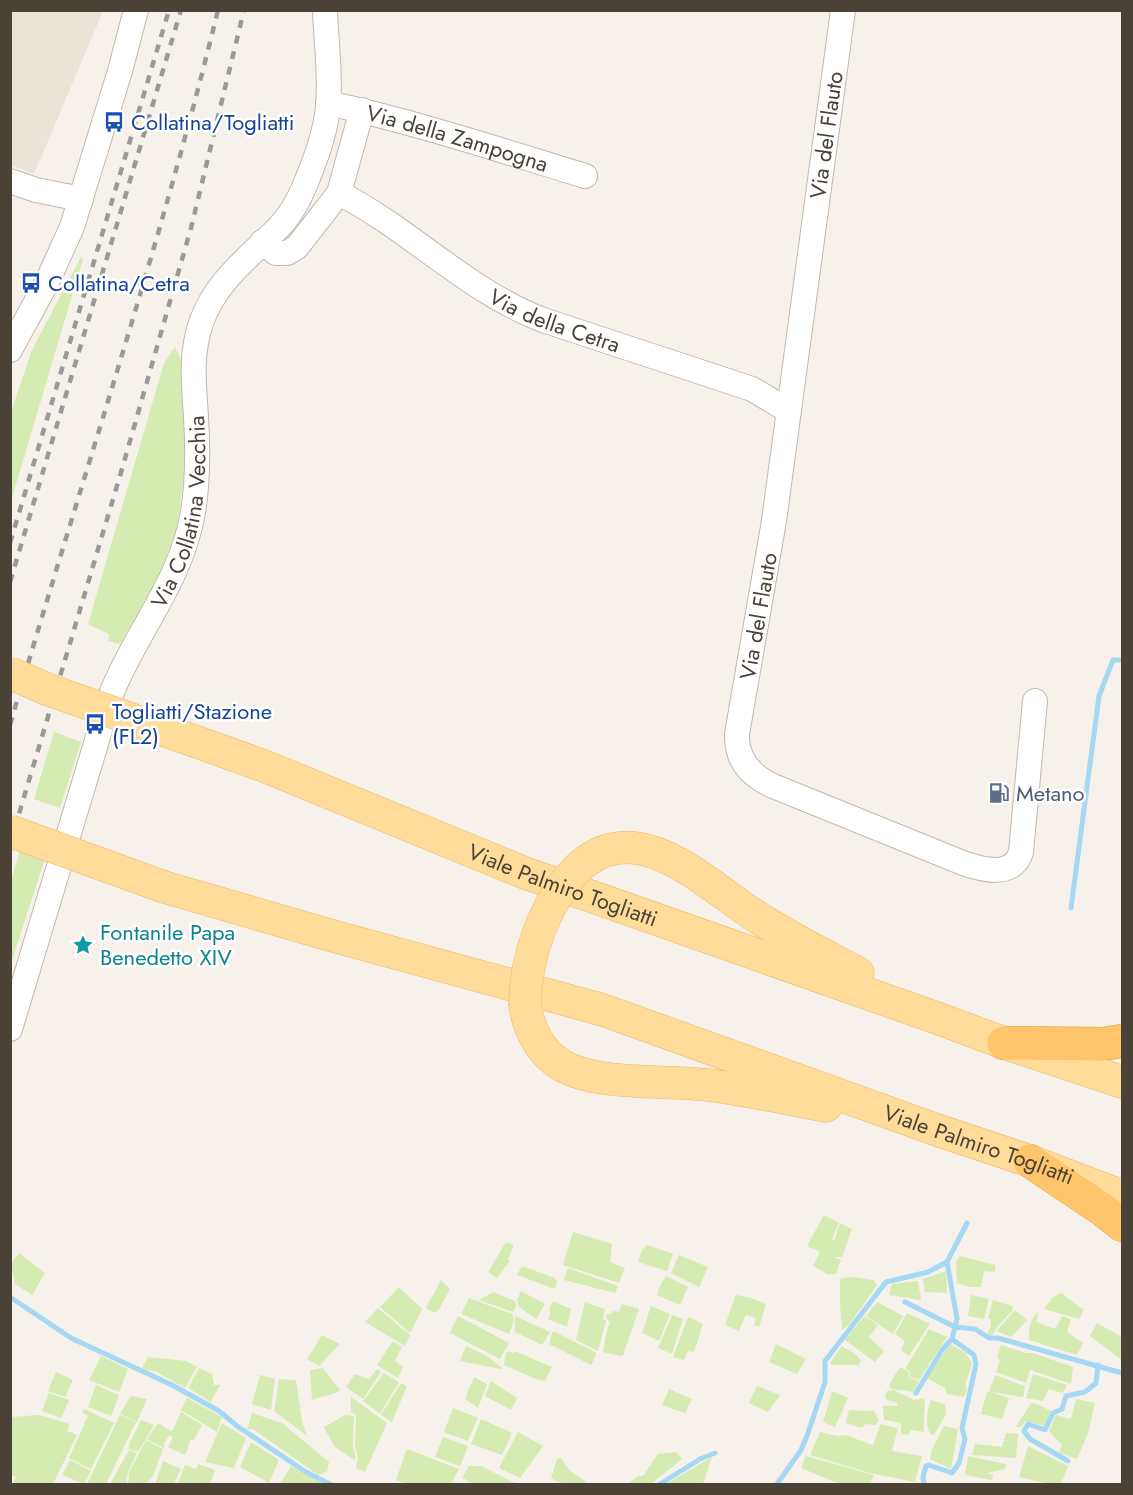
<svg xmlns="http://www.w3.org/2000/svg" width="1133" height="1495" font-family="Jost,sans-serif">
	<rect width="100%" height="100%" fill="#f6f1ea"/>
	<path fill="#eae3d8" d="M12,11H103L34,174L11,165Z"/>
	<path fill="#d5ebb1" d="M81,257L83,259L11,501V412L32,350Z
		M175,347L181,360L188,441L177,529L157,580L120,644L108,641L109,634L88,624L164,363Z
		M54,732L81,742L60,808L34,799Z
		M20,850L45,859L11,963V881Z
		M824,1215L839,1223L832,1239L834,1241L840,1223L852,1229L842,1257H834L841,1260L836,1274H827L813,1266L820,1252L807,1246Z
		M573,1232L612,1244L610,1262L625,1268L619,1283L563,1265Z
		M506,1242L514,1245L508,1259L510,1261L497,1278L488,1272Z
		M647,1245L673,1254L667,1271L638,1262L642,1250Z
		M19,1253L45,1273L32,1295L15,1284L11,1264Z
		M679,1255L708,1267L699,1287L671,1273Z
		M960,1256L995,1265V1272L984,1271L981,1287H970L957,1283L956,1262Z
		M522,1266L555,1278L557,1282L555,1289L517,1275Z
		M568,1268L618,1286L615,1293L564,1280Z
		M946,1271L947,1293L925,1292L923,1279Z
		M666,1276L688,1287L680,1305L657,1295L659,1288Z
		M850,1277L874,1280L877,1285L849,1325L842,1330L840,1304V1279Z
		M441,1280L450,1289L439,1310L434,1313L426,1308Z
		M918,1281L921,1300L889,1295L892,1284Z
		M399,1287L422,1309L410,1333L380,1307Z
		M521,1291L545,1304L536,1319L519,1307L517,1300Z
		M493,1292L515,1301L516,1306L513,1312L479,1300Z
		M1061,1293L1084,1310L1079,1319L1044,1309L1052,1298Z
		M736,1295L751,1298L766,1304L759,1327L754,1325L756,1318L746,1315L739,1331L725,1325Z
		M971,1295L989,1299L984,1319L968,1316Z
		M469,1298L512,1314L514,1320L509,1334L461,1314Z
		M993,1300L1013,1306V1310L997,1327L992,1336L987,1334L991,1326V1320L988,1318Z
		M553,1301L571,1309L567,1327L548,1319L551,1312L549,1310Z
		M585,1302L605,1309L603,1319L606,1321L598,1351L576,1340Z
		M877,1302L903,1316L893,1334L866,1316Z
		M622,1304L639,1309L623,1355L621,1356L603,1352L606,1334L610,1322L606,1318L607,1314H611L612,1311L619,1312Z
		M651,1306L670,1314L659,1341L642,1333Z
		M378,1308L410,1335L405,1346L365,1322Z
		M1015,1310L1027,1320L1011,1337L996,1331Z
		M1038,1312L1036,1322L1055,1329L1062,1316L1071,1319L1067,1332L1083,1343L1077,1355L1029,1340C1028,1330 1031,1318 1038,1312Z
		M907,1313L930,1324L909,1356L901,1350L905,1341L895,1334Z
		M672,1315L683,1319L672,1354L658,1348Z
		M458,1316L509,1343L500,1359L450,1333Z
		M515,1316L550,1332L542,1345L515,1332Z
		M864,1316L878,1325L869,1337L884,1351L875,1362L845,1340Z
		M688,1317L703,1324L694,1352L688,1351L684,1360L673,1357Z
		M1097,1323L1122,1337V1360L1090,1336Z
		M929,1329L947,1337L919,1380L910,1377V1371L905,1369Z
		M553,1331L595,1352L596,1355L591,1365L549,1344Z
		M322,1335L340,1344L319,1366L307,1359Z
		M393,1341L402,1347L395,1361L403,1367L398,1378L377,1365Z
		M776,1344L806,1359L797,1374L769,1362Z
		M950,1344L966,1353L972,1364L965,1385L967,1389L964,1397L947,1394L945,1388L927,1378Z
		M1001,1345L1026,1353H1033L1073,1367L1071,1384L1030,1370L1026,1383L996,1372L1000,1360L997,1358Z
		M466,1346L487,1356L502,1368L500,1369L460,1361Z
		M842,1346L854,1353L861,1360L859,1365H832L830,1363Z
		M508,1351L514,1353L515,1351L552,1367L545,1381L536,1379L504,1365L505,1356Z
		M101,1356L128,1369L119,1392L89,1380Z
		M148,1357L186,1361L197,1367L185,1388L155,1371L141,1370Z
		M900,1367L909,1372V1378L919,1381L914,1392L891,1389L889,1385Z
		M199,1368L212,1374L214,1385H220L211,1402L188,1388Z
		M323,1368L340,1390C331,1396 322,1396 312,1400L310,1370Z
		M377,1369L381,1372L363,1399L346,1387L355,1374L369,1379Z
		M56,1372L73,1380L65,1397L48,1391Z
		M384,1373L399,1382L380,1414L363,1401Z
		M1033,1374L1067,1385L1063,1393L1049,1389L1043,1401L1026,1398Z
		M260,1375L275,1379L271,1410L252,1404Z
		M995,1375L1025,1386L1023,1397L991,1392L1009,1398L1002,1419L981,1414L987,1392H989Z
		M474,1377L487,1384L478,1408L465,1399Z
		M279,1379L296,1380L302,1422L307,1436L274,1411Z
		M491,1381L517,1398L511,1410L485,1396Z
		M401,1383L407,1386L392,1422L381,1415Z
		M96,1385L119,1395L111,1416L88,1407Z
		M757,1386L780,1395L768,1412L749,1403Z
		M669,1389L692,1399L685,1413L662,1405Z
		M893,1390L915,1400L924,1398C926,1405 923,1421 924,1432L911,1430L908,1435L901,1434V1423L884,1420L883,1406H898L897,1403L887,1400L885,1396L887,1391Z
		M832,1391L848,1398L835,1427L823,1422Z
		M49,1393L69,1400L61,1418L42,1411Z
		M131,1396L147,1399L137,1422L120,1414Z
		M351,1397L387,1423L365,1472L356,1468L358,1458L355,1446L356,1415L351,1412Z
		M187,1398L222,1417L217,1432L181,1410Z
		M1076,1399L1095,1403L1088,1433L1077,1459L1059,1453L1062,1445L1049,1431L1056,1415L1071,1419Z
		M931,1400L945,1404L946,1414L934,1435L930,1434C925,1422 927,1412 931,1400Z
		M1031,1403L1037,1404L1051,1411L1044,1426L1025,1421L1021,1427H1016Z
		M453,1408L478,1418L468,1441L444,1432Z
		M84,1409L114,1423L91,1469L69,1458L88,1416L82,1412Z
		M849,1410L874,1411L879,1421L875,1425L865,1424L862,1428L846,1423Z
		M181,1412L202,1425L194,1440L191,1439L185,1455L168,1447L173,1437L169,1435L164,1444L165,1446L164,1448L147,1439L158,1423L171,1431L173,1430Z
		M252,1413L282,1423L329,1462L327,1472L318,1475L253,1429L247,1430Z
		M39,1415L70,1424L67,1431L77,1435L53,1484H13L16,1477L11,1474V1417Z
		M120,1415L136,1422L106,1484H87Z
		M345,1415L354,1416L353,1446L356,1458L354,1460L334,1446L324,1427Z
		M481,1419L512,1433L502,1455L471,1444Z
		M141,1420L154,1425L138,1452L129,1449V1444Z
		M222,1423L246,1438L234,1468L205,1462Z
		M881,1424L898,1428L892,1451L922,1456L915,1482L870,1473L810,1455L820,1432L837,1436L845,1435L881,1448L873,1445Z
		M944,1426L958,1429L951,1469L930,1459L931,1452Z
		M518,1432L543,1446L520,1478L499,1468Z
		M1006,1433L1018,1434L1016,1458L972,1455L975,1444L1002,1447Z
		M443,1437L468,1446L460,1466L435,1457Z
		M146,1440L163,1449L153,1476L146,1484H128L129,1472Z
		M251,1442L279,1460L269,1483L240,1467Z
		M1028,1446L1068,1466L1061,1484H1049L1019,1477Z
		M407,1449L459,1469L451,1484H406L396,1480Z
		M129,1450L137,1453L128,1472L126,1484H110Z
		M676,1452L682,1459L651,1484H628L638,1476H643L658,1454Z
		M806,1456L874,1475L870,1484H840L801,1468Z
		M968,1456L1006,1464L1005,1469L987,1473L993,1475L992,1480L965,1475Z
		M712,1457L703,1484H666Z
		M561,1458L569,1470L586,1482L584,1484H563L551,1478L557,1459Z
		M70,1460L91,1471L84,1484L62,1475Z
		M163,1461L181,1469L174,1484H155Z
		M198,1464L215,1470L210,1484H192L193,1480L191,1484H178L185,1465L196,1469Z
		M291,1466L320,1482L322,1484H280Z
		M469,1466H481L515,1483L514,1484H473L462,1478Z"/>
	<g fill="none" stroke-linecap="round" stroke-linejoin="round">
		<path stroke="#a5d8f4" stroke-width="5" d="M1071,908L1099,696L1113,660H1122
			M10,1297L71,1338L172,1385L219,1411L237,1426L306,1472L330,1484
			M905,1302L955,1327L975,1329L989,1338H998L1122,1373
			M916,1393L942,1350L952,1339
			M1068,1461L1030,1439L1024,1431L1028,1424L1045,1430L1053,1413L1062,1409L1066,1396L1085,1392L1096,1383L1098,1365
			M660,1484L700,1459L715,1453
			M777,1484L801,1450L807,1436L825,1382V1361L886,1282L928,1272L947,1262L967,1223
			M924,1484L923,1477L926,1466L929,1465L952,1473L959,1463L965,1439L962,1428L976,1364L974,1355L952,1339L957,1319L947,1262"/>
		<g stroke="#c2b9ac" stroke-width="26">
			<g id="minor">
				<path d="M843,10L774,521L737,734C736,760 751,776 773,786L963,863C983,870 1013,878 1021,852L1035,701"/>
				<path id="s1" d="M328,103C415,122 500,150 585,176"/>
				<path d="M10,181L36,190L81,199"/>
				<path id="s2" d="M339,193C411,230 467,291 543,320L752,389L789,411"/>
				<path d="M262,242L276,253H287L297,247L339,193L362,110"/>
				<path d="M10,350L47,282L72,227L120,71L136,10"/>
				<path id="s3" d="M10,1029L110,697C134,634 182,581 193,512C198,481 198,449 196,417C194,385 190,355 201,323C216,280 250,257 280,226C294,211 302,194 309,175C318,153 326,130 328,106C331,74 326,42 325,10"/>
			</g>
		</g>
		<g stroke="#eaba64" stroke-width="33">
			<g id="major">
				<path id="s4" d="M197,742L264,766L525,873L937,1018L1004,1043L1122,1082"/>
				<path d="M577,869C637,811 706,885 757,917C790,938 824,955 858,973"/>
				<path id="s5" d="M164,887L333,936L603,1010L937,1130L1030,1161L1122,1196"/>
				<path d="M525,1006C529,1030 541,1054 563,1066C598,1086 667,1080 708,1085C748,1090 787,1099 826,1106"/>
			</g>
		</g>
		<g stroke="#e59a35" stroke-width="34">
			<path id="highway" d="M1004,1043L1103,1044L1122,1041
				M1030,1161L1103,1210L1122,1225"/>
		</g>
		<use href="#minor" stroke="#fff" stroke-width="24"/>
		<use href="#major" stroke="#ffdc9a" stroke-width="32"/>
		<use href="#highway" stroke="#ffc56c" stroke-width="33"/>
		<path stroke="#999" stroke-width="4.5" stroke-dasharray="8 8" stroke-linecap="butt" d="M10,543L169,10
			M10,582L181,10
			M10,725C79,487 159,252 218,10
			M10,844L122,469L191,228L244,10"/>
		<g stroke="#eaba64" stroke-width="33" stroke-linecap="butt">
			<path id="major-bridge" d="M10,673L49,690L197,742
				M10,831L164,887
				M525,1006C525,958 544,904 577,869"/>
		</g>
		<use href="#major-bridge" stroke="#ffdc9a" stroke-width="32"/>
	</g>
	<defs>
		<g id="bus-bare" transform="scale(1.62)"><path d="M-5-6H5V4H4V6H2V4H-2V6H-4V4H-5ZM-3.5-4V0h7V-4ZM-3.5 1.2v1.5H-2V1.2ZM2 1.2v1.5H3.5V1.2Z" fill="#1a4fb4" stroke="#fff" stroke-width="2.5" paint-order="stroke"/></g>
		<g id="fuel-bare" transform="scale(1.62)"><path d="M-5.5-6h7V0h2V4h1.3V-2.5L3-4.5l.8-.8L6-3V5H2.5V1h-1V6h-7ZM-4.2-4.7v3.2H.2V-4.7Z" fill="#5c6f8a" stroke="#fff" stroke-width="2.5" paint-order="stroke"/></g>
		<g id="sight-bare" transform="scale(1.62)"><path d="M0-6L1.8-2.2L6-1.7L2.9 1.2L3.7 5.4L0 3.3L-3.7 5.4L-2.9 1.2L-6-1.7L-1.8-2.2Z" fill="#0f9aa8" stroke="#fff" stroke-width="2.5" paint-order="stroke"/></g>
	</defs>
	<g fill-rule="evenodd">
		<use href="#bus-bare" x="114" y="122"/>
		<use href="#bus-bare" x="31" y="283"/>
		<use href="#bus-bare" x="95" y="724"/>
		<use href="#fuel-bare" x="999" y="793"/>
		<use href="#sight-bare" x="83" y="945"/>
	</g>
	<g text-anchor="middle" stroke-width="5" stroke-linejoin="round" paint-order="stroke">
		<g font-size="22" fill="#164399" stroke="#fff" text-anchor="start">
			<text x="131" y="130">Collatina/Togliatti</text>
			<text x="48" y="291">Collatina/Cetra</text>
			<text x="112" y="719">Togliatti/Stazione<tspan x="112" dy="25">(FL2)</tspan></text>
		</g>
		<g font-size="22" fill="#4a4237" stroke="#fff">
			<text transform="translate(826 135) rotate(-82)" y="8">Via del Flauto</text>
			<text dy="8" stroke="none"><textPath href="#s1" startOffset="134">Via della Zampogna</textPath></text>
			<text dy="8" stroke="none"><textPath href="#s2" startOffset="252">Via della Cetra</textPath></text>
			<text dy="8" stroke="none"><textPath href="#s3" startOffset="548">Via Collatina Vecchia</textPath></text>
			<text transform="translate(758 616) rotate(-80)" y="8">Via del Flauto</text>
			<text dy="8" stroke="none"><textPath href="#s4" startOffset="393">Viale Palmiro Togliatti</textPath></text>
			<text dy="8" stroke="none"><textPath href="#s5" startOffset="855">Viale Palmiro Togliatti</textPath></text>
		</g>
		<g font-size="22" fill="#4e5e75" stroke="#fff" text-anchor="start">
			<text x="1016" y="801">Metano</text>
		</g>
		<g font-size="22" fill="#0d838f" stroke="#fff" text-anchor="start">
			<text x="100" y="940">Fontanile Papa<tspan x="100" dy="25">Benedetto XIV</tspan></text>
		</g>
	</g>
	<rect width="1133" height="1495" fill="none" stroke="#4a4237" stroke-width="24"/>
</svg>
